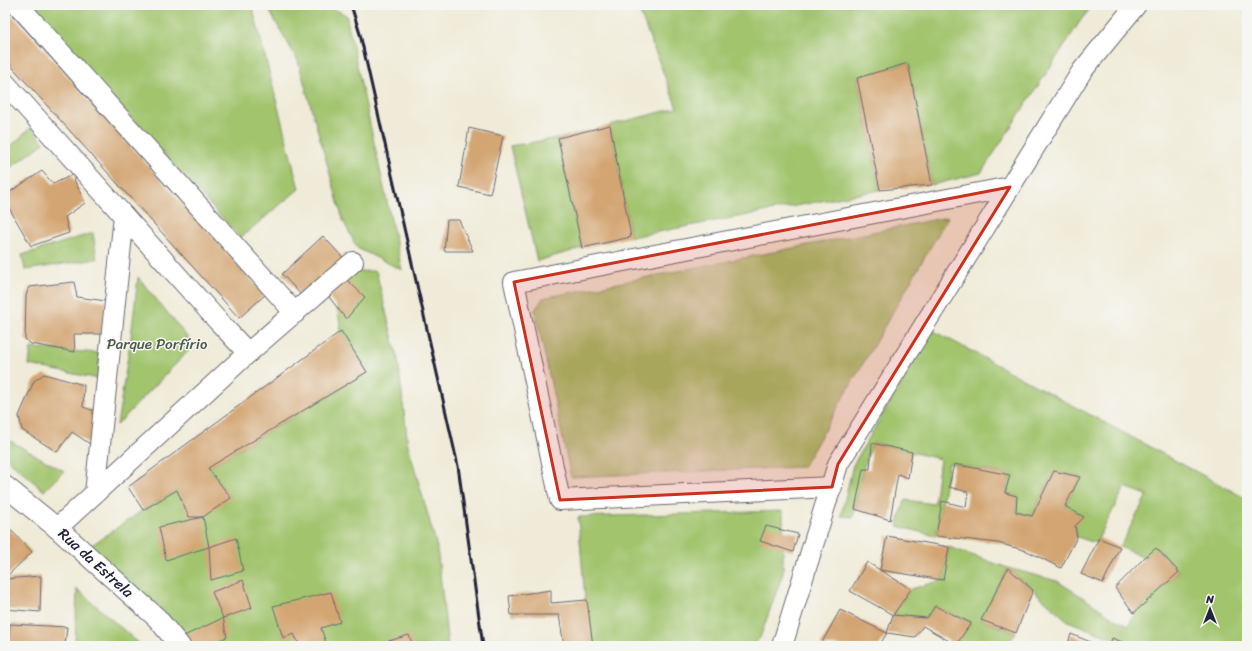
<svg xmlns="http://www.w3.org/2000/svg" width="1252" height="651" font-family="Sriracha,sans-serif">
	<rect width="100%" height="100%" fill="#f6f6f2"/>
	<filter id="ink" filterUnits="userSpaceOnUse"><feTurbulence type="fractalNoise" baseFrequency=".025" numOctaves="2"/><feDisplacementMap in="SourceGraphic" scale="8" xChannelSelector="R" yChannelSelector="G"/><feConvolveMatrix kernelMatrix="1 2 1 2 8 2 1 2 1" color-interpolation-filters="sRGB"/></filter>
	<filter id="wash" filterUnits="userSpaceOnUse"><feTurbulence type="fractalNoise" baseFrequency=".012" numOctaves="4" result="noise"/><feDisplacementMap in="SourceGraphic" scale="16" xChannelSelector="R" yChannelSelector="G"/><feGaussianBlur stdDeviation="0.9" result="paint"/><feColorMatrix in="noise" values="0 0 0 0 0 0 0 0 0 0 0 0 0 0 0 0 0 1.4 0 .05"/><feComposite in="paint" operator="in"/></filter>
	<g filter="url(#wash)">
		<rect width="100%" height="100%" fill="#f0ebd8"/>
		<path fill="#a1c46d" stroke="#627354" d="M29,5H252L299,189L240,238Z
			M266,5H327L346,15L402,270L357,248L343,220L298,61Z
			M637,5H1093L1081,20L981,173L932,185L908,63L857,78L880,190L631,237L610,125L677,108Z
			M31,127L44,143L5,172V152Z
			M558,138L582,248L537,261L510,146Z
			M948,217L803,467L571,477L535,310L543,298Z
			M93,233L97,259L25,270L22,255Z
			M376,271L398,360L408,445L437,547L448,646H179L83,551L143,510L177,490L231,498L208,468L367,372L341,331L332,272Z
			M138,277L194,345L117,425L131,337Z
			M932,330L1247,499V646H1132L1068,621L1008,568L981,620L1016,633L1006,646H955L971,623L935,606L927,618L893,615L911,589L943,580L949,547L1008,568L1057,581L1087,600L1115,619L1129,626L1134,613L1179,572L1157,548L1144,558L1120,547L1147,495L1125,487L1096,543L1077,537L1075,526L1083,517L1065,506L1080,477L1054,471L1032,516L1016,512L1017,496L1005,493L1010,475L949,463L936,536L897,526L905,500L934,504L940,459L873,443L863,469L853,517L841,516L853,465Z
			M31,348L99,353V379L29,365Z
			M5,438L64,471L44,491L5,457Z
			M783,511V573L760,638L752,646H589L578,517Z
			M77,589L142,646H75Z"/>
		<g id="blocks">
			<path fill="#d3a572" d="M5,7L265,295L239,318L5,59Z
				M908,63L932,185L880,190L857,78Z
				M610,125L631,237L582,248L558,138Z
				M469,128L503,136L490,194L459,187Z
				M42,171L53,184L72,175L85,203L65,217L69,233L31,246L5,201V195Z
				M447,220H459L473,251H444Z
				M323,236L345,260L303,297L282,274Z
				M346,279L365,297L346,319L329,297Z
				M74,282L77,297L106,301L102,334H74L75,352L31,344L25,339L26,296L29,287Z
				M341,331L367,372L208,468L231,498L203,517L209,547L166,560L159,527L203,517H189L177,490L143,510L128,487Z
				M44,374L84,385L83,407L103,414L90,444L72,432L57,452L22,430L19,416L34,381Z
				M872,443L912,452L908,478L898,474L890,520L855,509L863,469H870Z
				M954,464L1010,475L1005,493L1017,496L1016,512L1032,516L1054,471L1080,477L1065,506L1084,517L1075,526L1077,537L1061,568L1027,551L998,543L936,536L942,501L966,507L968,492L949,487Z
				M5,524L32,552L5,578Z
				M766,526L798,534L793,552L760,541Z
				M887,536L949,547L943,580L880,570L911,589L893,615L850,591L867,562L880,570Z
				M236,538L243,571L211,580L209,547Z
				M1099,538L1120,547L1103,583L1081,574Z
				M1156,548L1179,572L1134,613L1115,588L1144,558Z
				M1008,568L1033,590L1016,633L981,620Z
				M41,576L40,612L5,609V579Z
				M243,580L252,608L223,618L212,592Z
				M551,590V603L587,600L593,646H564L559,615H511L509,596Z
				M331,592L340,622L321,628L327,646H300L294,634L283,638L273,606Z
				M935,606L971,623L956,645L923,626L915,637L887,633L893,615L927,618Z
				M840,610L887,633L879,646H820Z
				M223,618L227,637L204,646H180L175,640Z
				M10,624L67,627L65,646H8Z
				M1071,634L1100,646H1067Z
				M409,635L413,646H372Z
				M1112,638L1132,646H1110Z"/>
		</g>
	</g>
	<g filter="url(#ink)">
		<use href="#blocks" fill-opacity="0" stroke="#6a6872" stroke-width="1"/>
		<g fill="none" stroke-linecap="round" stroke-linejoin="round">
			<g stroke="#6a6872" stroke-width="22">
				<g id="minor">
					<path d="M18,5L295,313"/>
					<path d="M5,83L218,321L248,353L57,528"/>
					<path d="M248,353L353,262"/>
					<path id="s1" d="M5,486L57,528L157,618L180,646"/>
					<path d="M832,487L560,500L514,282L1010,187"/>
					<path d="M95,493L124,216"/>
					<path d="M782,646L838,464L1082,71L1136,5"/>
				</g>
			</g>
			<use href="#minor" stroke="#fff" stroke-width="20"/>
			<path stroke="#22223b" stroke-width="3" d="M351,5L360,34L458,466L483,646"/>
		</g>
	</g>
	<path fill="#c8321e" fill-opacity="0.2" stroke="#c8321e" stroke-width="3" stroke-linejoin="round" d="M1010,187L838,464L832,487L560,500L514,282Z"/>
	<g text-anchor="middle" stroke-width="3" stroke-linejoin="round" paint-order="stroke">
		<g font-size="15" fill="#4e5b4c" stroke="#f6f6f2">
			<text x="157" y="349">Parque Porfírio</text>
		</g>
		<g font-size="15" fill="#22223b" stroke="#f6f6f2">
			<text dy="5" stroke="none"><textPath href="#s1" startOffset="119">Rua da Estrela</textPath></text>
		</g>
	</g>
	<rect width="1252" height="651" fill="none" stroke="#f6f6f2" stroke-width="20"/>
	<g transform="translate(1210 609)" stroke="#f6f6f2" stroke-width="3" paint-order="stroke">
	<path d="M0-3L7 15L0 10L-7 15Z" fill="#22223b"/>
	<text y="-6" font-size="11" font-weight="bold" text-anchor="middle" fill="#22223b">N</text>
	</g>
</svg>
